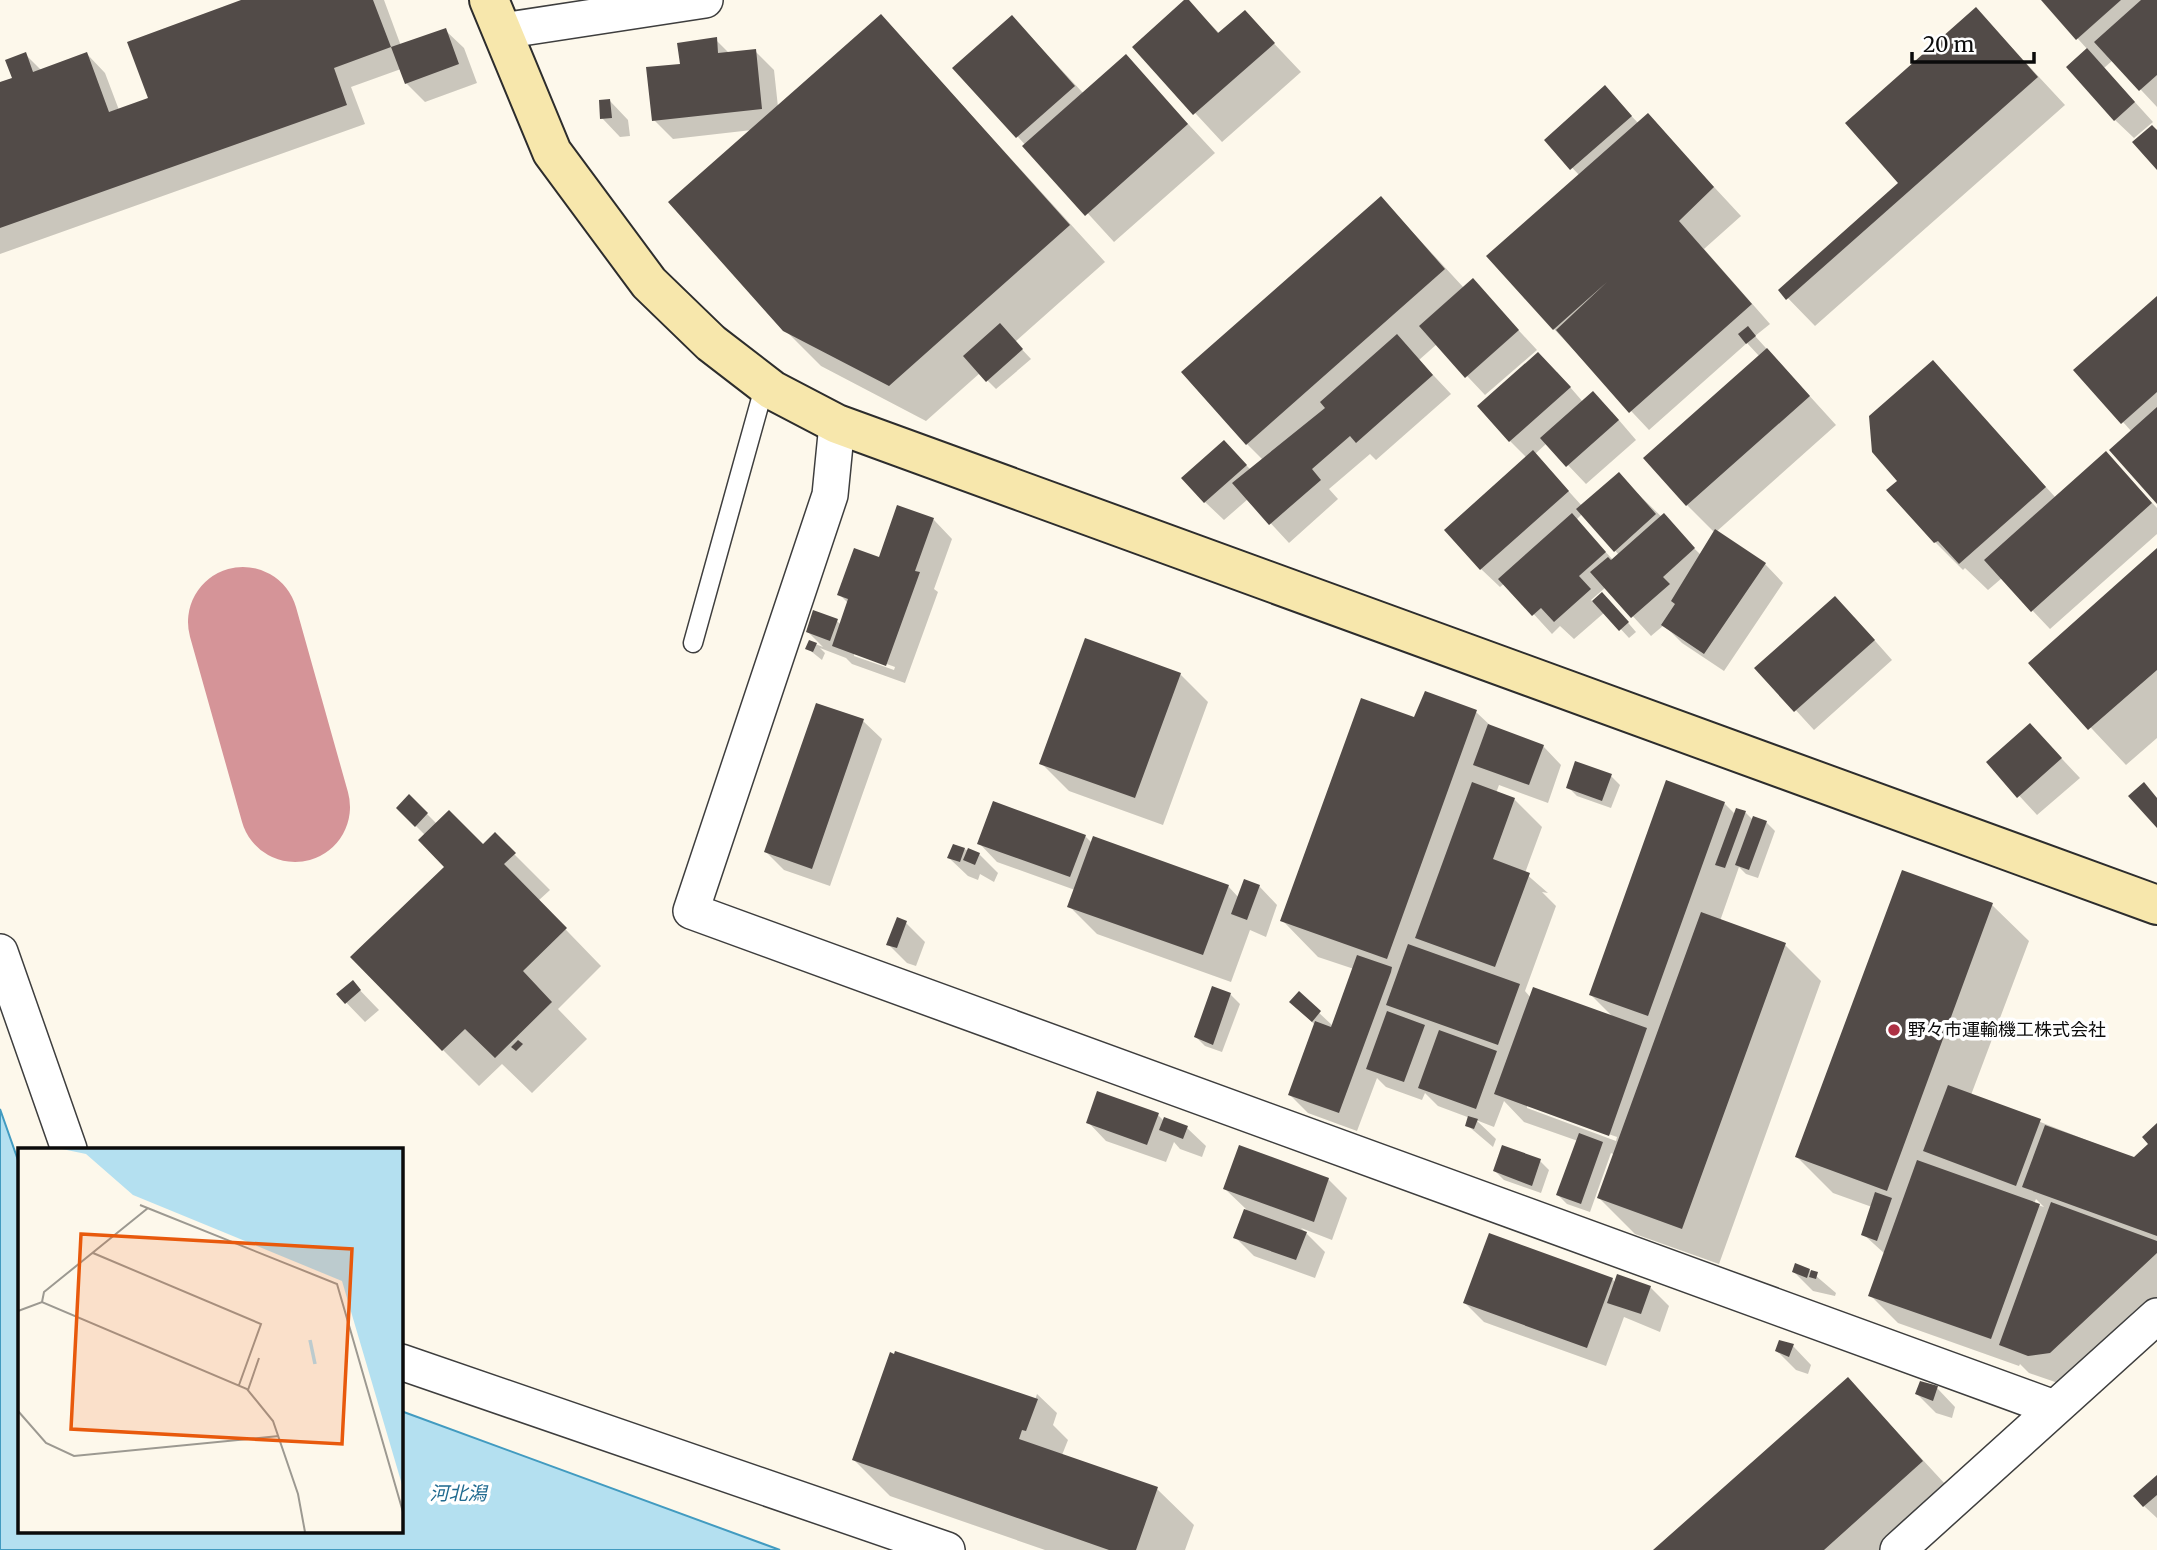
<svg xmlns="http://www.w3.org/2000/svg" width="2157" height="1550" font-family="Merriweather,'Noto Sans JP',serif">
	<rect width="100%" height="100%" fill="#fdf8eb"/>
	<path fill="#b4e0f0" stroke="#429bc0" stroke-width="2" d="M0,1109L19,1163V1531H401V1411L780,1550H0Z"/>
	<path fill="#0003" fill-rule="evenodd" d="M246,0H384L401,46L445,30L464,48L477,83L425,102L406,83L401,69L351,87L365,124L0,254V84L14,79L25,54L41,70L87,54L105,73L119,110L150,99Z
		M1187,0L1220,34L1245,13L1301,72L1222,142L1134,47Z
		M2043,0H2157V107L2113,60L2104,68L2153,122L2134,138L2115,120L2088,50Z
		M1976,9L2065,105L1815,326L1780,290L1901,183Z
		M881,16L1105,262L1015,342L1031,359L996,389L980,373L926,421L821,366L784,329L752,130L673,139L654,120L682,66L716,40L730,54L755,51L774,70L778,107Z
		M1012,17L1084,94L1126,57L1215,153L1114,242L955,68Z
		M1605,88L1639,124L1648,116L1741,216L1704,249L1770,324L1755,336L1836,425L1716,532L1765,564L1783,583L1724,671L1682,643L1664,625L1651,636L1606,587L1591,600L1593,602L1602,594L1611,603L1636,632L1629,638L1605,612L1574,639L1560,626L1552,634L1505,583L1500,587L1481,569L1527,458L1510,441L1557,372L1583,402L1612,412L1636,440L1586,484L1547,443L1535,454L1582,506L1637,493L1701,555L1715,533L1687,505L1760,357L1747,343L1649,430L1554,329L1580,176L1546,140ZM1582,514L1619,555L1614,561L1576,520Z
		M610,101L628,120L630,136L620,137L602,118Z
		M1381,198L1464,288L1473,281L1537,350L1485,395L1437,344L1419,360L1451,394L1376,460L1370,454L1329,489L1338,499L1289,543L1248,499L1224,520L1205,502L1242,461L1251,470L1263,460L1247,444Z
		M2157,299V501L2132,432L2123,422Z
		M1932,362L2056,498L2106,453L2157,508V534L2050,629L2002,578L1988,590L1965,568L1963,570L1935,542L1900,481Z
		M898,507L934,520L952,539L934,589L938,592L905,683L852,664L846,658L820,648L825,653L822,660L807,648L810,642L823,647L808,632L837,621L841,625L849,604L839,594L880,560ZM854,652L895,667L894,670L854,656Z
		M2157,551V738L2126,765L2030,663Z
		M1854,617L1892,660L1814,730L1757,668Z
		M1180,674L1208,702L1163,825L1069,791L1041,763Z
		M1476,712L1493,728L1543,746L1561,765L1548,803L1499,785L1496,793L1514,799L1542,827L1525,873L1548,893L1542,892L1556,906L1525,991L1531,998L1614,1018L1591,995L1724,803L1735,814L1737,810L1746,813L1753,820L1766,822L1775,831L1758,878L1746,874L1739,867L1720,921L1785,945L1821,981L1719,1264L1635,1234L1599,1198L1615,1155L1611,1153L1590,1212L1567,1204L1558,1195L1578,1141L1524,1122L1504,1101L1494,1127L1476,1120L1496,1139L1493,1147L1467,1125L1470,1118L1438,1106L1425,1093L1422,1100L1386,1087L1377,1078L1357,1131L1308,1113L1290,1095L1315,1025L1292,1002L1299,994L1333,1026L1354,969L1318,957L1282,920L1416,720ZM1527,1105L1617,1137L1616,1141L1527,1108Z
		M863,721L882,739L830,886L784,870L766,852Z
		M2030,725L2080,778L2037,815L1988,762Z
		M1611,776L1620,785L1611,808L1577,796L1568,787Z
		M409,796L437,824L483,847L495,835L550,890L538,901L601,966L558,1009L587,1039L532,1093L502,1064L479,1086L443,1050L446,867L425,835L398,808Z
		M1085,836L1092,843L1228,886L1239,898L1259,886L1277,905L1266,937L1250,930L1231,982L1097,934L1069,906L1075,890L997,862L979,843Z
		M964,849L979,854L998,873L994,882L980,874L978,880L968,876L949,858Z
		M1992,905L2029,941L1971,1095L2135,1159L2151,1144L2157,1126V1307L2058,1383L2029,1373L2020,1364L2019,1366L1898,1323L1870,1295L1885,1254L1863,1234L1872,1207L1833,1193L1797,1157ZM2036,1199L2044,1207L2034,1204Z
		M906,923L925,942L916,966L907,963L888,944Z
		M352,982L379,1010L365,1022L338,994Z
		M1214,988L1231,995L1240,1004L1222,1052L1205,1046L1196,1037Z
		M1158,1115L1164,1121L1187,1128L1206,1146L1202,1157L1180,1149L1174,1142L1166,1162L1106,1141L1088,1122Z
		M1540,1161L1549,1170L1541,1193L1504,1180L1495,1171Z
		M1328,1179L1347,1198L1332,1240L1301,1228L1325,1252L1315,1278L1254,1256L1235,1237L1246,1209L1225,1189Z
		M1809,1270L1836,1293L1835,1296L1813,1291L1794,1272Z
		M1618,1276L1650,1287L1669,1306L1660,1332L1624,1317L1606,1366L1484,1322L1465,1303L1612,1279L1616,1283Z
		M1793,1346L1811,1365L1808,1374L1796,1370L1777,1351Z
		M1848,1379L1958,1498L1900,1550H1656Z
		M1937,1388L1955,1407L1952,1418L1936,1413L1917,1394Z
		M1037,1394L1057,1413L1053,1425L1068,1440L1062,1455L1157,1489L1194,1525L1185,1550H1045L890,1496L854,1460L1035,1400Z
		M2157,1477V1518L2144,1506Z"/>
	<g fill="none" stroke-linecap="round" stroke-linejoin="round">
		<path stroke="#d59498" stroke-width="110" d="M243,622L295,807"/>
	</g>
	<path fill="#524b48" d="M241,0H373L391,47L334,68L347,105L0,228V82L12,78L5,60L26,52L33,72L87,52L109,112L148,98L127,42Z
		M1184,0H1189L1218,33L1245,10L1275,43L1193,115L1132,47Z
		M2041,0H2121L2076,40Z
		M2141,0H2157V75L2139,91L2094,42Z
		M1976,7L2038,77L1786,300L1778,290L1898,183L1845,123Z
		M881,14L1070,225L889,386L783,331L668,202Z
		M1012,15L1075,86L1016,138L952,68Z
		M446,28L459,64L405,84L391,47Z
		M717,37L718,53L756,49L762,109L652,121L646,67L680,64L677,43Z
		M2087,48L2135,102L2114,121L2066,67Z
		M1126,54L1188,124L1085,216L1022,146Z
		M1605,85L1632,116L1570,170L1544,140Z
		M610,99L612,118L600,119L599,100Z
		M1648,113L1714,187L1679,221L1752,304L1629,413L1556,330L1607,282L1553,330L1486,256Z
		M2152,125L2157,130V170L2132,142Z
		M1381,196L1445,269L1246,445L1181,372Z
		M1473,278L1519,330L1465,378L1419,326Z
		M2157,296V392L2121,424L2073,370Z
		M1000,323L1023,349L986,382L963,356Z
		M1748,326L1756,336L1746,344L1738,334Z
		M1397,334L1433,375L1356,443L1350,436L1312,469L1321,480L1269,525L1232,483L1325,408L1320,402Z
		M1767,348L1810,396L1686,506L1643,458Z
		M1538,352L1571,387L1509,442L1477,406Z
		M1933,360L2046,487L1959,564L1938,541L1934,543L1886,490L1897,481L1872,452L1869,416Z
		M1593,391L1619,420L1566,467L1540,438Z
		M2157,407V504L2109,450Z
		M1224,440L1247,465L1204,503L1181,478Z
		M1533,450L1569,491L1480,570L1444,530Z
		M2106,451L2152,503L2031,612L1984,560Z
		M1619,472L1656,514L1614,552L1576,509Z
		M897,505L934,518L915,571L920,572L886,666L832,646L848,599L837,595L854,548L879,557Z
		M1572,513L1606,552L1579,576L1591,589L1554,622L1541,608L1532,616L1498,579Z
		M1664,513L1695,548L1663,577L1670,584L1631,618L1590,572L1608,557L1611,560Z
		M1715,529L1766,563L1704,654L1661,625L1675,604L1671,601Z
		M2157,548V670L2088,730L2028,663Z
		M1602,592L1629,622L1619,631L1592,601Z
		M1835,596L1875,640L1794,712L1754,668Z
		M813,610L838,619L830,641L806,632Z
		M1085,638L1181,673L1135,798L1039,764Z
		M809,640L817,643L813,652L805,649Z
		M1425,691L1477,710L1387,959L1280,921L1361,698L1414,717Z
		M816,703L864,719L812,869L764,852Z
		M2030,723L2062,758L2017,798L1986,762Z
		M1488,724L1544,745L1529,785L1473,765Z
		M1575,761L1612,774L1602,801L1566,788Z
		M1666,780L1725,802L1648,1016L1589,995Z
		M1472,782L1515,798L1493,859L1530,873L1495,967L1415,938Z
		M2144,782L2157,798V828L2128,796Z
		M409,794L428,813L415,827L396,808Z
		M993,801L1086,835L1070,877L977,844Z
		M1736,808L1746,811L1725,868L1715,865Z
		M449,810L483,844L495,832L516,853L504,864L567,928L523,971L552,1002L495,1058L465,1029L442,1051L350,957L444,867L418,840Z
		M1753,816L1767,821L1749,870L1735,865Z
		M1093,836L1229,885L1203,955L1067,907Z
		M953,844L965,848L960,862L947,858Z
		M968,848L980,853L975,865L963,860Z
		M1902,870L1993,903L1887,1191L1795,1157Z
		M1244,879L1260,885L1247,920L1231,914Z
		M1701,912L1786,943L1682,1229L1597,1198Z
		M897,917L907,921L897,948L886,945Z
		M1408,944L1520,984L1498,1045L1386,1005Z
		M1357,955L1392,967L1391,972L1339,1113L1288,1095L1315,1021L1331,1027Z
		M353,980L361,990L345,1004L336,994Z
		M1212,986L1231,993L1213,1045L1194,1037Z
		M1533,987L1647,1028L1609,1136L1494,1094Z
		M1299,991L1321,1011L1312,1022L1289,1002Z
		M1387,1011L1425,1025L1404,1082L1366,1069Z
		M1439,1030L1497,1051L1476,1109L1418,1088Z
		M518,1040L523,1044L516,1051L511,1047Z
		M1948,1085L2041,1119L2016,1186L1923,1151Z
		M1097,1091L1159,1113L1147,1145L1086,1123Z
		M1468,1116L1478,1119L1474,1129L1465,1126Z
		M1164,1117L1188,1126L1183,1139L1159,1130Z
		M2157,1123V1236L2022,1187L2045,1125L2134,1157L2148,1144L2142,1137Z
		M1579,1133L1603,1142L1581,1204L1556,1195Z
		M1239,1145L1329,1178L1314,1222L1223,1189Z
		M1502,1145L1541,1159L1532,1186L1493,1171Z
		M1917,1160L2040,1204L1991,1339L1868,1296Z
		M1875,1192L1892,1198L1877,1241L1861,1235Z
		M2051,1202L2157,1241V1253L2050,1353L2028,1356L1999,1345Z
		M1244,1209L1307,1232L1296,1260L1233,1238Z
		M1489,1233L1613,1278L1587,1348L1463,1303Z
		M1795,1263L1810,1269L1807,1278L1792,1272Z
		M1811,1270L1818,1272L1816,1279L1809,1277Z
		M1617,1274L1651,1286L1641,1314L1607,1303Z
		M1779,1340L1794,1344L1789,1357L1775,1351Z
		M895,1351L1038,1399L1026,1431L1022,1430L1019,1439L1158,1487L1136,1550H1109L852,1460L890,1352L894,1354Z
		M1848,1377L1923,1461L1824,1550H1653Z
		M1920,1381L1938,1386L1933,1401L1915,1394Z
		M2157,1475V1495L2143,1507L2133,1496Z"/>
	<g fill="none" stroke-linecap="round" stroke-linejoin="round">
		<g stroke="#3e3e3e" stroke-width="21">
			<path id="lane" d="M693,643L765,384"/>
		</g>
		<g stroke="#3e3e3e" stroke-width="38">
			<path id="street" d="M502,31L705,0
				M837,424L830,495L691,911L2054,1408
				M0,952L69,1149
				M401,1362L947,1550
				M1898,1550L2157,1316"/>
		</g>
		<g stroke="#2d2d2d" stroke-width="42">
			<path id="secondary" d="M489,0L552,152L649,283L711,343L772,390L837,424L2157,905"/>
		</g>
		<use href="#lane" stroke="#fff" stroke-width="18"/>
		<use href="#street" stroke="#fff" stroke-width="35"/>
		<use href="#secondary" stroke="#f7e7ac" stroke-width="38"/>
	</g>
	<circle fill="#ad3144" stroke="#fff" stroke-width="2.5" cx="1894" cy="1030" r="7"/>
	<g text-anchor="middle" stroke-width="7" stroke-linejoin="round" paint-order="stroke">
		<g font-size="18" fill="#0b0b0b" stroke="#fff" text-anchor="start">
			<text x="1908" y="1036">野々市運輸機工株式会社</text>
		</g>
		<g font-size="19" font-style="italic" fill="#216b90" stroke="#fff">
			<text x="458" y="1500">河北潟</text>
		</g>
	</g>
	<g transform="translate(18 1148)">
		<rect width="385" height="385" fill="#fdf8eb"/>
		<path d="M44,1H385V340L324,133L115,47L68,6Z" fill="#b4e0f0"/>
		<path fill="none" stroke="#b4e0f0" stroke-width="3.5" d="M292,192L297,216"/>
		<path fill="none" stroke="#9c9991" stroke-width="2" d="M122,57L319,136L385,364M75,105L243,176L221,237M24,154L26,144L130,60M0,163L24,154L229,241L255,273L280,346L287,384M230,242L241,210M0,263L28,295L56,308L261,288"/>
		<path fill="#e8590c" fill-opacity="0.15" stroke="#e8590c" stroke-width="3.5" d="M63,86L334,101L324,296L53,281Z"/>
		<rect width="385" height="385" fill="none" stroke="#0b0b0b" stroke-width="3.5"/>
	</g>
	<path d="M1912 52v10h122v-10" fill="none" stroke="#0b0b0b" stroke-width="3.5"/>
	<text x="1923" y="52" font-size="21" fill="#0b0b0b" stroke="#ffffff" stroke-width="5" paint-order="stroke">20 m</text>
</svg>
